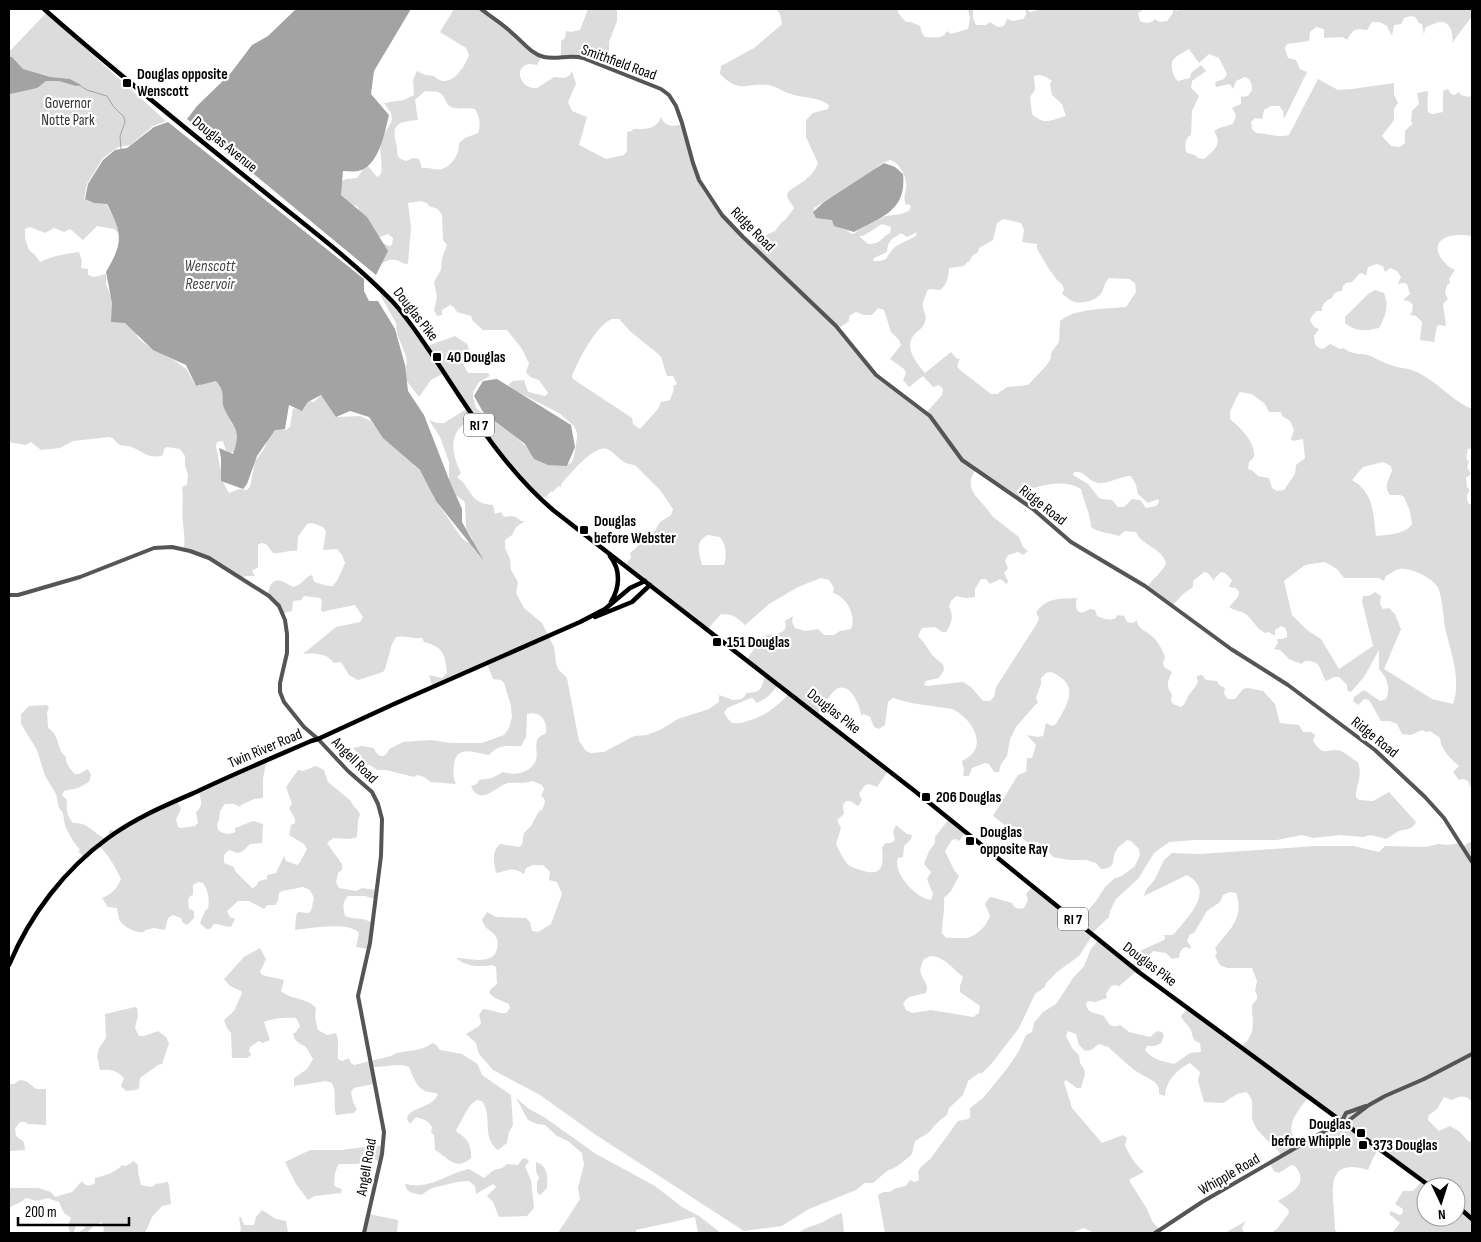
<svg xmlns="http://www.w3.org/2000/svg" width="1481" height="1242" font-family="'Sofia Sans Condensed',sans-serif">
	<rect width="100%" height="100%" fill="#fff"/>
	<path fill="#dcdcdc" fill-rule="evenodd" d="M454,9H488L486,12L535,52L543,55L537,65C535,65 532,64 530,64C513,65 519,90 537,88L554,77L565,78L570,75L572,71L576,84L568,102L572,111L587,117L579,145L606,159L624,155L627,151V132L632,131L633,129C646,129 656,130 661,117C665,127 673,127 682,124C685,136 688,149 692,161C703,194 729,222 753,246L760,238L775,231L781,223L786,219L794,208L787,197L788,192C799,183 812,179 818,163L806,137V120L813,113L828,109L829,105C814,95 803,99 788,93C781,91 775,85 767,85C743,83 741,94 720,74L721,66L754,48L780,26L782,24L780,14L776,9H898V13L906,22H911L920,26L922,33L925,37C933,37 943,40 947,31L951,34L968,29L970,19L968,9H973V18L976,25H986L990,22L998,27L1004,26L1007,19L1013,21L1023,19L1026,15V9L1030,12L1044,9H1144L1138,13L1140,21C1146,23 1151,24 1155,19L1160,22L1167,21L1173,13V9L1177,11L1180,9H1472V16L1452,43C1454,33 1450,18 1436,23C1432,25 1429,25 1425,28L1424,35L1422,24L1419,23L1415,17L1411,16L1404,18L1401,24L1394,25L1392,36L1387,26L1380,22H1372L1367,30C1354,28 1353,30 1347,40L1343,37L1324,38V29L1316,27L1310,32L1309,41L1287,44L1285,48L1288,58L1296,60L1300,69L1307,72L1284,119L1283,111L1279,106H1271L1264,110L1262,119L1255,118L1251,122L1252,129L1256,133C1267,133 1279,138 1289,135L1318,79L1338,90L1352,89L1394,83V94L1398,103L1394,109V120L1382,136L1391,146L1400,147L1405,143V131L1413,123L1411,122L1412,111L1419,104L1417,93L1428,91C1428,99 1427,104 1428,112L1432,114L1443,112V91L1448,89L1451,94L1455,95L1459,92L1461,95L1469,97L1472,95V236C1464,235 1455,234 1447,237C1428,244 1442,265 1455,270L1449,279L1450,283L1447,285L1445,293L1448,299L1443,304L1446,326L1440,325L1437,326L1434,342L1420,340L1422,322L1416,316L1410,315L1412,312L1413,305L1409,301L1403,300L1410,294L1407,284L1404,283L1398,284L1401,277L1397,271L1390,268L1385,272L1383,266L1377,264L1368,267L1366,276L1362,273L1359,274L1352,282L1346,283L1343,286L1342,291C1336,291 1334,293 1332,298C1326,300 1321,305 1322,311H1317L1312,316L1310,320L1314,327L1319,329L1314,336C1315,343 1314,347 1323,349L1330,344L1340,349L1344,348C1351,356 1363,352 1373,357C1379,360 1386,364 1394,366C1399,368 1404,368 1409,369C1434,377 1449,399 1472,409V448L1468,449L1466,458L1469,462L1467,467L1471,474L1466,478L1467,487L1470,490C1466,495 1466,498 1469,504L1472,505V791L1468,781L1464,779L1459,780L1453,772L1459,766C1450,758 1441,750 1440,738L1430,731L1426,732L1422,730L1411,735L1402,734L1397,724L1390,721H1381L1369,700L1364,699L1358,705L1353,701L1354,697L1364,690L1380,701L1386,699C1391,687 1387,678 1379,669V650L1364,677L1351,692L1347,690V685L1339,677H1334L1326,681C1319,670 1322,660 1305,661L1301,664L1289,659L1280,650L1274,649L1278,643L1277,639H1282L1287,637V632L1285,628L1281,626L1275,630V636L1269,632L1265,633C1257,629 1254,622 1248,616C1243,611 1235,611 1229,607L1238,597L1239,592L1236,588L1229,587L1232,580L1225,573L1221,572L1214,579L1215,582L1208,573L1204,572L1193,581V587L1183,594L1173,605L1147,587C1153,578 1162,573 1166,563C1162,548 1142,546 1136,532L1125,531L1119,536C1109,532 1101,534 1091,527C1091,516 1084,502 1081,489C1065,479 1044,485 1027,490L1022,500L976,470C960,490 984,501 992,516L1019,537L1023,547L1028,551L1023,555L1018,552L1008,555L1005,561L1008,568L1004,573L1008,581L1007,584L1000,579L990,584L986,579H981L975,589V597L966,598L956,596L951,601L949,607C954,616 952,623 946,632H942L935,627L922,628L918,636C930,648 928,654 943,664L944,670L939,678L926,681L924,685L927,686L963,682L971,687L983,701H990L994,697L996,687L1038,622L1039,618L1036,612C1048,597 1059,599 1077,598C1074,610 1078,617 1090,609L1095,610L1097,616C1104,619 1108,621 1116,618L1117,615L1124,616L1127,622L1133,623L1137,620C1137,629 1147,631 1153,637C1158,642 1163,650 1165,658L1163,663L1164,667L1172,672C1168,680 1165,687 1172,694L1171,701L1173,704L1181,707C1187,703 1186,697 1191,692C1194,688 1196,687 1198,681L1196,676L1202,675L1206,680L1217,681L1219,685L1225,688L1224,694L1228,699H1235L1243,689L1248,688L1263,691L1275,704L1280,723L1299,725L1303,732H1311L1315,735L1313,741C1325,759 1327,747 1341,751C1347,754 1352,759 1358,762C1363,779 1356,781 1356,797L1359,800L1373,801L1389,792C1399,803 1407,812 1416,822C1412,831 1405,828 1397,832C1393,834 1390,837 1386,839L1371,835L1363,837L1340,835L1313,838L1302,835L1277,840H1194L1169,842L1154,853L1138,879L1116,899L1110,911L1109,917L1091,934L1092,936L1079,956L1057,972L1046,983L1045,987L1035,994L1019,1028L992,1063L982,1073H979L968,1081L963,1095L949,1108L947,1115L939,1121L928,1133L915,1141L912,1154L909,1157L896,1167L887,1171L873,1183H865L856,1190L809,1209L782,1226L744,1231L596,1135L540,1095L493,1070L479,1054L476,1043L466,1034L479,1026L481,1023L479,1015L483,1009C491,1009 498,1014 506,1013L510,1008L509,1004L495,998L489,993L490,990L497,984L496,967L493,965C481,967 466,967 456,958C468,958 493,966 497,949C498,945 498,940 496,937C492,929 486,932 482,920L487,912L496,917L526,918L530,922L532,931L538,932L551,924L562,894L557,882L549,880L550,872L543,865H533L526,868L524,874C511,866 508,871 496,873C494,862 491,853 500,844L519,847L522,845L524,833L531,826L539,811L542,810L545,802L544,798L541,796L544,789L542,785L532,781C524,784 517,782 508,783C497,785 480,808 471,786L477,784L479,780L492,778L503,772C515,776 531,773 536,760C538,754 535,746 537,740C539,736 543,735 546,733C548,721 540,710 527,714L526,737L521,746C507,747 500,743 489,755C475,753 456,744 454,765C453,771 453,778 456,784L431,782L424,777L417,775L414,777L386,770H377L370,765H366L362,762V759L353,748L362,746L374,748C377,758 386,759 389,749L403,742L431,740L450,743H482L504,735L509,728L512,717L511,706L504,683L501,680L493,679L487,664L432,686L429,675L442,678L447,673C445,655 444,647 424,642L422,638C413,639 405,635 396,637L392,644L385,669L383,672L358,680L349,675L341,662L334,663C327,653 314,653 303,654L336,627L360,622L363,617L355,605L330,610L323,612L321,610L322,601L320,598L304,596L301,600L293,601L292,611L284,613L279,605L268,593C273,574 280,580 293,587C304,584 303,578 312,575L314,582L328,586H333L338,579L345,563L342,555L337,549L323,550L326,531L323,527L312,523L307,524L298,537L297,551C288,550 282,554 273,553L266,544L261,543L258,545V567L252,571L255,576H245L242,578L209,557L184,548C185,539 184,532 183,524C181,512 184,500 182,487L187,485L188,475L185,466V456L180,449L167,447L164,449L163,455C151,460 143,452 134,448C125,443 121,450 113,438L109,437L73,441L60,448L41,450L31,442L25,445L9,442V52L46,13L166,121L153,126L130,145L118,147L103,158L87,184L84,199L86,198L95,203L106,204L119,226L120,235L114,229L97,226L83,240L70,229L64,232L54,228L45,233L30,227L25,229V238L29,250L35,255L40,262C52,256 65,254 79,252L82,261L81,268L88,269V275L94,277L106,274V284L121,322L128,323L133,328L139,339L148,346L174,360L187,370L195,385L199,386L209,380H220L232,410L229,418L232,424L241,433L234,452L230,453L226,451L223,441L217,442L216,446L223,482L229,493L239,489L247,490L250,487L255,461L264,449L270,435L276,428L286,430L290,427L293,408L303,410L309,401L314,402L320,396H323L337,417L360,416L371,421L385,439L425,475L434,498L461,537L465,541L473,544L472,538L466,528L465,504L464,501L456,495L449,484V462L440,437L429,420L437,423H444L468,408L444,373L431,380L419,397L406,380L405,369L407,362L406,356L397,334L396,323L382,298L377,285L429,346C437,341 446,340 455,336L467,344L471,355L465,361L464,366L468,373H488L490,376L479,382L473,392V397L476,408L485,415L496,420L538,457L549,465H567L571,463L574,457L577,437V433L574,426L559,413L516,391L508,385L513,381L524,380L528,392L545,396L548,393L539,380L530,377L526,372L529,363L522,349L507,330H483L473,321L471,316L457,312L454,307L450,305L442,310V315L437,316L434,310L437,297L434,282L441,270L442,258L447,245L443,240L442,215L438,209L429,206L427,203L421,201L408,203L411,227L408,264C402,264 401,261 396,260C390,258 385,262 379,264L383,243L389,246L392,245L393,238L388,234L374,239L360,216L358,207L349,203L340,193L341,182L346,179L357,178L364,168L368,166L377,177L381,174C383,163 379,152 381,142C383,133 389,128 392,120L391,113L384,103L404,100L414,95L413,80L417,71L425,75L434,76C449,91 464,69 469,55L466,48L440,32ZM1189,49L1199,63L1209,54L1219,58L1227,74L1224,79L1215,82L1216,87L1230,84L1233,89L1236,81L1245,77C1251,79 1252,84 1252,90L1248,96L1241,97V104L1232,108L1236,115L1233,124L1219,128L1214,131C1223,145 1214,150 1204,159L1198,158L1195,155L1187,153C1184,147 1185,138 1191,135L1192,111L1199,96L1191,88L1192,81L1206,71L1201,65L1191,73L1190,78L1178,81L1175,78C1167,59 1174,58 1189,49ZM1040,75L1046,77L1052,81L1050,84L1052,95L1062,104L1066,116C1051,120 1044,126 1032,114L1030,97L1035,90L1034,76ZM425,91C429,92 435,91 438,92C445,94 445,104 451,107C458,110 467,107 475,109C480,118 481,124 478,133L465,138L459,143C460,153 452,166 442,169C436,171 428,167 422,168L419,159L413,158L406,161L399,158C396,152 398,148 396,143C391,122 400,122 418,120L415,100ZM890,160C899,162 908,178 906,188C905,195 903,197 906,205L909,204L911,207L909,211L901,214L886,216L861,228L855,233L852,234L846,230L839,227L834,219L814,212V208L830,198L849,190L882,163ZM1003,219L1021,223L1024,230L1022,242L1037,244V249C1042,257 1055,281 1062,284L1064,289L1062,294C1066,296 1069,300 1072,301C1081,305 1097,301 1102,292C1105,286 1104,283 1109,278L1129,279L1135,283L1136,292L1126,307C1105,309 1076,308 1060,321L1059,342L1051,353V358L1046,366L1028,385L1007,387L997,394H991L960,370L957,366L960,359H957L951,352L925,373C916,363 902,345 916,333C920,329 924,327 925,321C927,314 923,312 923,306C922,302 926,296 927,291L930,289L940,290C948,284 948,277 949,268L964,266L967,262L970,261L972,256L978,252L979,248L993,240L997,223ZM882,224L891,227L890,233C880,238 882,244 868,244L859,236H863ZM917,232L916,236C910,239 896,245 893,249C884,259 890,261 873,261L874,258L887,252L888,245L891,240L901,233L907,237ZM878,308L884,310L891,332L899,340L901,345L890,359L904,369L906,373L903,380L909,387L923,376L933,387L939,385L943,389L942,395L927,412L887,383L866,362L839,328L849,321V316L856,312L864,315H872ZM612,319H619L631,332L657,353L661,357L667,376H673L677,384L673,386L674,389L670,400L661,402L658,409L640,429L633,424L632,418L573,379L572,376C578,361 596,325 612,319ZM1240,392L1252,394L1265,404L1269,412H1281L1282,416L1290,421L1294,430L1291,439L1293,441L1303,439L1305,458L1296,465L1295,474L1284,490L1277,491L1272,488L1269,478L1258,476L1253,471L1248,469L1249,462L1254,457C1256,443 1241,428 1230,419V412C1233,406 1237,395 1240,392ZM474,418L527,486L541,498L546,497L551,491L553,492L558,486L561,487V484C569,476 596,441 609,450C620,457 621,464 635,465L660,490L673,509L671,515L660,522L655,531L647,534L636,548L630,553L631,558L625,564L708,629L721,614C732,614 737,617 745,625L769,604L798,587L821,578L829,580L834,588L833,593C846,596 857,616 851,629L840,631L834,635H824L818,629L805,631L795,628L792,622L793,616L785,621C789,634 776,634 767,635L757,645L747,659L765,675C761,688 763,692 747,693L742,699L733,700L719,695V702L709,709L678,719L660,730L647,735L634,736L604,752L591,753L586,751L579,741L567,678L558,669L556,663L554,646L553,645L542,623L524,608L516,593L518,582L511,570L510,559L505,548V540L512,535L516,527L525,521H521C515,515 511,516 504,517L501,512L495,514L493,505C468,503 473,489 457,477L461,473C450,451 448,429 474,418ZM1383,462L1391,466L1392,471C1389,479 1383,487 1390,495H1400L1404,497L1410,511L1412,524C1406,534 1387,535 1376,536C1373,512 1374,493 1352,480L1363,467ZM1074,472C1086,471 1086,479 1095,482C1106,486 1119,476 1131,476L1136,485L1138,494L1148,503L1158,499L1159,502L1156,506L1146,508L1140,500L1132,499L1124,507H1118L1112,500L1102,499L1099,498L1088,484L1073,475ZM708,535L720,537C726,545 727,554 724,565H702C699,552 694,542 708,535ZM1325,562L1337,569L1344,578H1379L1384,581L1386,576C1390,574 1395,570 1399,569C1409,567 1431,577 1437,586C1443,595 1443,620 1446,632C1452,655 1461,681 1453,704L1432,699L1384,669L1401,629L1395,614L1389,608L1383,609L1380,604L1381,596L1375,592L1369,596H1363L1362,601L1373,646L1339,669L1321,639L1307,630L1292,615L1284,581L1305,565ZM1051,672C1081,685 1068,703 1056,724L1052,726L1046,723L1043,736L1038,737L1027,735L1036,745L1032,758H1027L1026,772L1018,775L993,816L1006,826L1004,838L1009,839L1014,834C1024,836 1026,847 1037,842L1044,846L1053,857L1069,860H1086L1096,863L1101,869C1119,868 1110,858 1117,849C1119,846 1124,843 1127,840L1131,841L1139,849L1140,855L1135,866L1122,876L1115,878L1105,887L1096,901L1077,923L1032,887L1026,894L1028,900L1024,908L1020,909L1014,907L1012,903L991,897L989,898L985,904L990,916C987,925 977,936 967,938C960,939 953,937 946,938L942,933C942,922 945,909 944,898L951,891L959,876L954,870L945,851L952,840L956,839L959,841L965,833L949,819L935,837V843L929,851L924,864L931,872L927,879L933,894L931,900C917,899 892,873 898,858L903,857L904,846L911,839L912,835L907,834L896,825L893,832L895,840L891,843H886L882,847C884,868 882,877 860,870C855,868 849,867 846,862C842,857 839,850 836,844L841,828L837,820L844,814L843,805L846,801H850L858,806L862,800L859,794L864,786L869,784L877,787L888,771L818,714C823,707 828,697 834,691C848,678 860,704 861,715L864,714L870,717L874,727L879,729L885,725L888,702L893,698L911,703L952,709C972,718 991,748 962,761L964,770L963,776H969L972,768L985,763L989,764L994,772H999L1001,764L1007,756L1010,739L1016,727L1035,705L1038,703L1036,698L1041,684V678L1046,673ZM778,685L789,693C783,701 776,706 768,712C763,716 736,727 731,722C728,720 727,716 724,713L727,708L751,698L754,699L756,703C767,699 771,694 778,685ZM931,956C945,957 953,969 963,977L960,986V992L980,1006L979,1013L973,1017L931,1010L912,1013L906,1010L903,1003L909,997L926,993C931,978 913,979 924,959Z
		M588,9H617V21L609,42V65L578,55H561V41L565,38L566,31L571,32L580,30Z
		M1375,290L1384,293C1389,306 1386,315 1379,328C1366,331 1355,332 1345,323V317L1368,294Z
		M47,705L49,708L47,712L48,728C61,736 56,750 66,757C65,762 71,771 75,774H79L88,769L91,775L89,782L78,788L64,791L62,795L67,800C66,810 67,815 73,823C89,822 93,834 107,839L110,829L115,833L177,801L181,809L176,819L178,827L181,828L195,826L198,823L196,812C204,806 201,799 198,791L266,762L263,779V798L254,799L241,805L240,807L234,804H225L220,811L219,820L217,824L218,830C223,834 229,835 235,832V828L253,821L263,824L262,843L250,844L243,851L238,853L229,850L224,855V863L234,867L235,871L252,888L255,887L259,881L267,879V875L276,873L284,856L286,861L297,865L300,862L307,849L304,844L289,835L291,825L295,823V819L289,808L292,804L286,787L298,770L303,771L316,766L324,770L328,782L351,801C353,808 359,809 360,815L358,820L357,837L350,839L333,838L327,843L342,864V870L338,873L336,882L339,888L356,891L362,888L376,890L375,899L365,896H348C342,902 343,908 345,916C354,920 365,917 372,923L368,949L356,947L359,933C350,921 309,928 295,930L296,916L298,912L308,913L311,911L314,898L310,890L303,887L282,891L279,893L278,901L275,905H267L264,909L249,901H238L227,911L230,917L235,919L231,927C225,927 221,924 214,924L210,929H206L200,923L205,911L208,908C210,899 208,890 203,883L198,882L193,885V895L190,896L188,900L189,909L194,911V918L187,925L182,922L181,918L173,915L168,918L165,930L154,928L145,930L144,932C136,933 125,928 120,921C118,918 118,912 117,908L108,907L102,898C112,894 117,889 121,879C116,868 108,854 99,846L84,857L78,851L80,850L73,841L65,826L63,813L59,808L56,794L45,776L37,750L21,724V714L29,706Z
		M1472,841V1102C1466,1094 1460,1096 1452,1100L1444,1097L1437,1109L1429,1115L1428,1120L1439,1131L1450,1126L1460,1132L1469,1142L1472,1140V1233H1392L1400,1223L1389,1214L1391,1211L1399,1215L1402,1214L1403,1209L1395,1204L1403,1191H1413L1422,1181L1379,1149L1373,1158L1368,1170C1320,1155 1335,1200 1335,1230L1338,1233H1271L1277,1229L1289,1213L1288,1209L1278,1201C1291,1193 1310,1184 1295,1166L1291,1165L1279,1173L1274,1171L1270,1164L1281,1157L1280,1153C1272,1143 1260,1136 1254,1124C1248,1113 1258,1101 1246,1092L1237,1094L1223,1103L1204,1102L1198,1081L1200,1072L1190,1063C1177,1070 1166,1080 1165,1096L1159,1094V1088L1155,1082L1134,1070L1108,1047L1099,1044L1091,1050L1085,1051L1079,1045L1076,1034L1068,1031L1066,1036L1072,1048L1079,1055L1080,1063L1084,1069L1085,1074L1081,1088H1077L1066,1080L1064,1082L1072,1108L1102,1143L1123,1135L1127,1138L1125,1145C1130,1157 1135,1164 1144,1172L1130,1179V1182L1147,1209L1152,1221L1159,1229L1154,1233H1094L1084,1228L1071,1233H885L878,1195L883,1192H890L896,1188L906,1186L910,1180L915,1182L919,1180L918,1172L920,1168L931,1158L958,1121L968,1119L970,1117V1108L983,1098L1006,1070L1019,1051L1026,1035L1032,1032L1034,1023L1043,1012L1056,1004L1073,978L1084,966L1091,949L1098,940L1132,966L1142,950L1164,940L1165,937L1164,935H1172L1175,933C1188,916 1216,891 1187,875L1144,896L1146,890L1155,879L1164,860L1172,853L1200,854L1316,846H1354L1379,852L1385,846L1425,847L1438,844L1448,845L1461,843L1463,846ZM1230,892L1236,893C1245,918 1229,930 1215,948L1217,953L1215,956L1220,965L1227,968H1252L1257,981L1255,991L1257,995V999L1252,1005C1252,1026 1257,1031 1242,1047L1188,1008L1181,1016C1183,1021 1186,1023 1189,1027C1194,1033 1190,1040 1200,1043L1201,1052L1190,1053L1174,1064C1164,1061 1152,1060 1145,1050L1147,1046H1155L1161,1043L1164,1035L1162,1032L1157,1031L1150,1037L1129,1032L1120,1025C1111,1029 1108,1023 1104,1016C1094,1012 1087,1014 1086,1003L1088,1001L1095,1002L1107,998L1106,994L1111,986L1115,985L1119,986L1137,971L1139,972L1148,963V957L1153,951L1166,953L1172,959L1180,957L1179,954L1183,948L1186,947L1190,949L1191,947L1187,941L1190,934L1194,933L1207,911L1220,902L1223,895ZM1309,1097L1340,1123L1300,1145C1298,1141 1295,1138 1293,1135C1286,1124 1302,1105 1309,1097ZM1426,1187H1456V1217H1426Z
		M260,948L266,959L260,972L262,975L284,980L281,991C291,1000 306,997 316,1008L315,1017L318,1030L327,1035L336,1033C340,1043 337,1049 338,1059L342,1061L349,1058L351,1063L354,1065L391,1056C401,1049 421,1053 432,1043L435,1044L440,1050L462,1054L476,1063L478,1065L482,1075L511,1095L513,1125L509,1132L507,1143L498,1150C481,1138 493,1116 482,1101L477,1100C466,1106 463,1120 456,1130L458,1133C468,1138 472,1147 471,1158C455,1172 448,1157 435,1150L434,1135L431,1132L432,1127C428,1120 423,1119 416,1117L410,1124L407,1119L408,1115C417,1106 433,1107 438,1094C433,1092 430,1093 425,1091C415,1086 413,1076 409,1067C398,1062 384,1068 372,1067L374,1084L354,1088L351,1092L353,1102L357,1109L354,1113L336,1115C333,1104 337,1094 332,1083L326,1081L294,1086V1078L307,1069L313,1059L306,1047C299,1043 295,1042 293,1034L296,1032L300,1026L296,1018C288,1017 272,1018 264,1022L270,1040L263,1043L259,1041L250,1047L249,1051L251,1055L247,1058H232L231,1033L227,1028L224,1020L234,1011L242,993L241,991L230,986L224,979L244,957Z
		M135,1007L137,1008C139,1017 137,1019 135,1028L139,1036H144L158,1031L166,1037L169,1043L162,1064L158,1065L140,1078L139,1088L136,1090L126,1091L121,1086L124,1078C116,1070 111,1069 100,1070L97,1056L99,1048L106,1038L105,1014Z
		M20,1080L26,1081L36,1089H46V1125L28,1124L25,1122H20L15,1129L16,1136L24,1142L25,1150L9,1151V1084H14Z
		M516,1098L529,1109L544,1117L596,1154L655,1186L682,1207L699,1216L721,1233H698L695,1217L636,1230V1233H558L580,1199L578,1188L584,1165L582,1153L568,1141L557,1136L545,1125L537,1124L528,1120Z
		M373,1146H383L379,1161L373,1159L357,1164H340L338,1165L335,1173L334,1185L336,1187L342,1189L341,1193L315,1196L308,1200L296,1184L285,1162L310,1150H341Z
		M526,1158L529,1162L525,1166L531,1181L534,1208L527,1216L499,1217L493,1202L487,1196L496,1187L493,1184L476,1194L475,1186L469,1181L457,1182L432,1188L421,1195C414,1193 406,1193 405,1184C431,1190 445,1174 469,1169L484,1178L494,1170L502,1168L507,1164L518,1165L522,1159Z
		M134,1161L138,1165V1172L141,1185L152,1187L156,1184L168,1182L169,1185L171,1204L162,1206L152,1217L145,1233H103L104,1229L102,1222L94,1225L87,1233H78L86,1227L76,1224L74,1232L70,1233L68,1225L71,1218L64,1213L59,1202L47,1198L37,1201L26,1198L21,1202L10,1207L9,1215V1188H38L51,1192L55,1197L72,1192L82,1181C85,1186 90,1187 95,1183V1178C106,1175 115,1173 122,1165L126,1166Z
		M536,1162C548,1166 548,1177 547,1188L540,1195L537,1192V1182L539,1178L536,1171Z
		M262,1210L276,1219L286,1221L288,1233H238L241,1230L239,1217H241L244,1225H254L256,1217Z
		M842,1213L844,1233H799C805,1227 811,1227 818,1224C827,1221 833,1215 842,1213Z
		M369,1214L398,1220L397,1233H364Z
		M1246,1221L1242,1228L1244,1233H1225Z"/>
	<path fill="#a3a3a3" d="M296,9H411L374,71L371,94L389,115C385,131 379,167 358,171C354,172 348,171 343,171L341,195L367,217L388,251L376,275L187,119L197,106L230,74L252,45L268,36Z
		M9,57H12L23,69L50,77L70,79L81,85L76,86L59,81H46L37,88L10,94Z
		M168,122L364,279V291L369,301H378L395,329L405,365L408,391L424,415L450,482L462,509V522L484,561L436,501L420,470L383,438L369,417L350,411L336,417L321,395L308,402L302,411L289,405L285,429L275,430L257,456L247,484L243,489L221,481V458L219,448L233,454C242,428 234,430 225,410C219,398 228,395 216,381L196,386L186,365L153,350L125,323L111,322L112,303L106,272C123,243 123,234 107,204L94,203L85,199L88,184L103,160L115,150L127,148L154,127Z
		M884,163L895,167L903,174C907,211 881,217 854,232L834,226L832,220L816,218L813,212L824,202Z
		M497,379L571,425L575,447L567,466L548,465L534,459L525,444L483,412L474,396L483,381Z"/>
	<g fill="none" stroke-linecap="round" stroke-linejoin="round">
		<path stroke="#a3a3a3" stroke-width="1" d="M79,85L87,90L107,96L113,106L124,117L125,122L120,136L121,149"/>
		<path stroke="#555" stroke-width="4" d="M481,9C491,17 503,24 512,33C522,41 531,54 544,57C557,60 570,54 583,58L661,89L669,95L676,106L682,123L693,163L699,180L722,215L743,237L836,326L876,375L930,416L962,460L1033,509L1071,542L1145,586L1231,649L1288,685L1375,750L1425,797L1444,818L1472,862
			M9,595H18L80,577L154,548L172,547L190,551L209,558L269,596L279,606L285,620L287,634V653L280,683V692L284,702L304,727L318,739L348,771L372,792L378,804L382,819L381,856L370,943L358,996L384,1132L382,1154L364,1233
			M1342,1121L1346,1113L1366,1106
			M1155,1233L1202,1202L1342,1121H1348L1369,1105L1385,1096L1424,1079L1472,1054"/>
		<path stroke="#000" stroke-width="4.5" d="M44,9C115,72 189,131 262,190C306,226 352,260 392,301C408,318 421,339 435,359C471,413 503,467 553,510L916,792L1140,973L1431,1187
			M610,556C621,570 620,587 611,602
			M595,617L632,602L650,585
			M9,965C30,915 64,870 108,838C135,818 166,805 196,792C234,774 272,758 311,741L318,739L394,704L580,622L605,609L630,588L645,581
			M1456,1205L1472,1219"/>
	</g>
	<g fill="#000" stroke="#fff" stroke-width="2">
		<rect x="122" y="78" width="10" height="10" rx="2.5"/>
		<rect x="432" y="352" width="10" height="10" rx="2.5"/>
		<rect x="579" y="525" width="10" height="10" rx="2.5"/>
		<rect x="712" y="637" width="10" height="10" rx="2.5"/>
		<rect x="921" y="792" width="10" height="10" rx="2.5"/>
		<rect x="965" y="836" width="10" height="10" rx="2.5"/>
		<rect x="1356" y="1128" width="10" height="10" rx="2.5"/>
		<rect x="1358" y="1140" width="10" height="10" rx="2.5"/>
	</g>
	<g text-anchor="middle" stroke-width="4.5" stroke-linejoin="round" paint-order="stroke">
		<g fill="#fff" stroke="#4c4c4c" stroke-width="1">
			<rect x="464" y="413.5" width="30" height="23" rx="4"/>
			<rect x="1058" y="907.5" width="30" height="23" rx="4"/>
		</g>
		<g font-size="14" font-weight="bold" fill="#000">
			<text x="479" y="430">RI 7</text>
			<text x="1073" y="924">RI 7</text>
		</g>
		<g font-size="15" fill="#000" stroke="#fff">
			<text transform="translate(619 62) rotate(20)" y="5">Smithfield Road</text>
			<text transform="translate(225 144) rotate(39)" y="5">Douglas Avenue</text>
			<text transform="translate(753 229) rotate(45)" y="5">Ridge Road</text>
			<text transform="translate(416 314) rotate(52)" y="5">Douglas Pike</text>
			<text transform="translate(1043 505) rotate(38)" y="5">Ridge Road</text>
			<text transform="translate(834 711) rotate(38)" y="5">Douglas Pike</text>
			<text transform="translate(1375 737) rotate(39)" y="5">Ridge Road</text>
			<text transform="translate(265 748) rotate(-23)" y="5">Twin River Road</text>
			<text transform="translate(355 760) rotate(45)" y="5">Angell Road</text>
			<text transform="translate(1150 964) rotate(37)" y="5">Douglas Pike</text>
			<text transform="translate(366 1167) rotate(-80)" y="5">Angell Road</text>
			<text transform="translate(1229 1174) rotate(-30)" y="5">Whipple Road</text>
		</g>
		<g font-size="15" font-weight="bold" fill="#000" stroke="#fff" text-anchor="start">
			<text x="137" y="79">Douglas opposite<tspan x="137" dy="17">Wenscott</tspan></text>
			<text x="447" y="362">40 Douglas</text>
			<text x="594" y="526">Douglas<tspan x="594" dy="17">before Webster</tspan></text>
			<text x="727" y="647">151 Douglas</text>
			<text x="936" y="802">206 Douglas</text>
			<text x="980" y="837">Douglas<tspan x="980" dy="17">opposite Ray</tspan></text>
			<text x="1351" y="1129" text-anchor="end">Douglas<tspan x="1351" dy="17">before Whipple</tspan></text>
			<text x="1373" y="1150">373 Douglas</text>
		</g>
		<g font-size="15" fill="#333" stroke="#fff">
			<text x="68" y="108">Governor<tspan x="68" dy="17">Notte Park</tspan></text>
		</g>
		<g font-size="16" font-style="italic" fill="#444" stroke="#fff">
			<text x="210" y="271">Wenscott<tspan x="210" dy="18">Reservoir</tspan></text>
		</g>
	</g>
	<rect width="1481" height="1242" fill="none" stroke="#000000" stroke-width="20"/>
	<g transform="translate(1441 1202) rotate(176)"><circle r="24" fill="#ffffff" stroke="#999999"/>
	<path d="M0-4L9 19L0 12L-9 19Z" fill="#000000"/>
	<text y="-8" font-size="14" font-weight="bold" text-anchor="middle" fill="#000000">N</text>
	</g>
	<path d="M18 1217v8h111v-8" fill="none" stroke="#000000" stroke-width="2.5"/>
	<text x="25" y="1217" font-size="15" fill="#000000" stroke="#ffffff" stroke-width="4" paint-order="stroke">200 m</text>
</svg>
